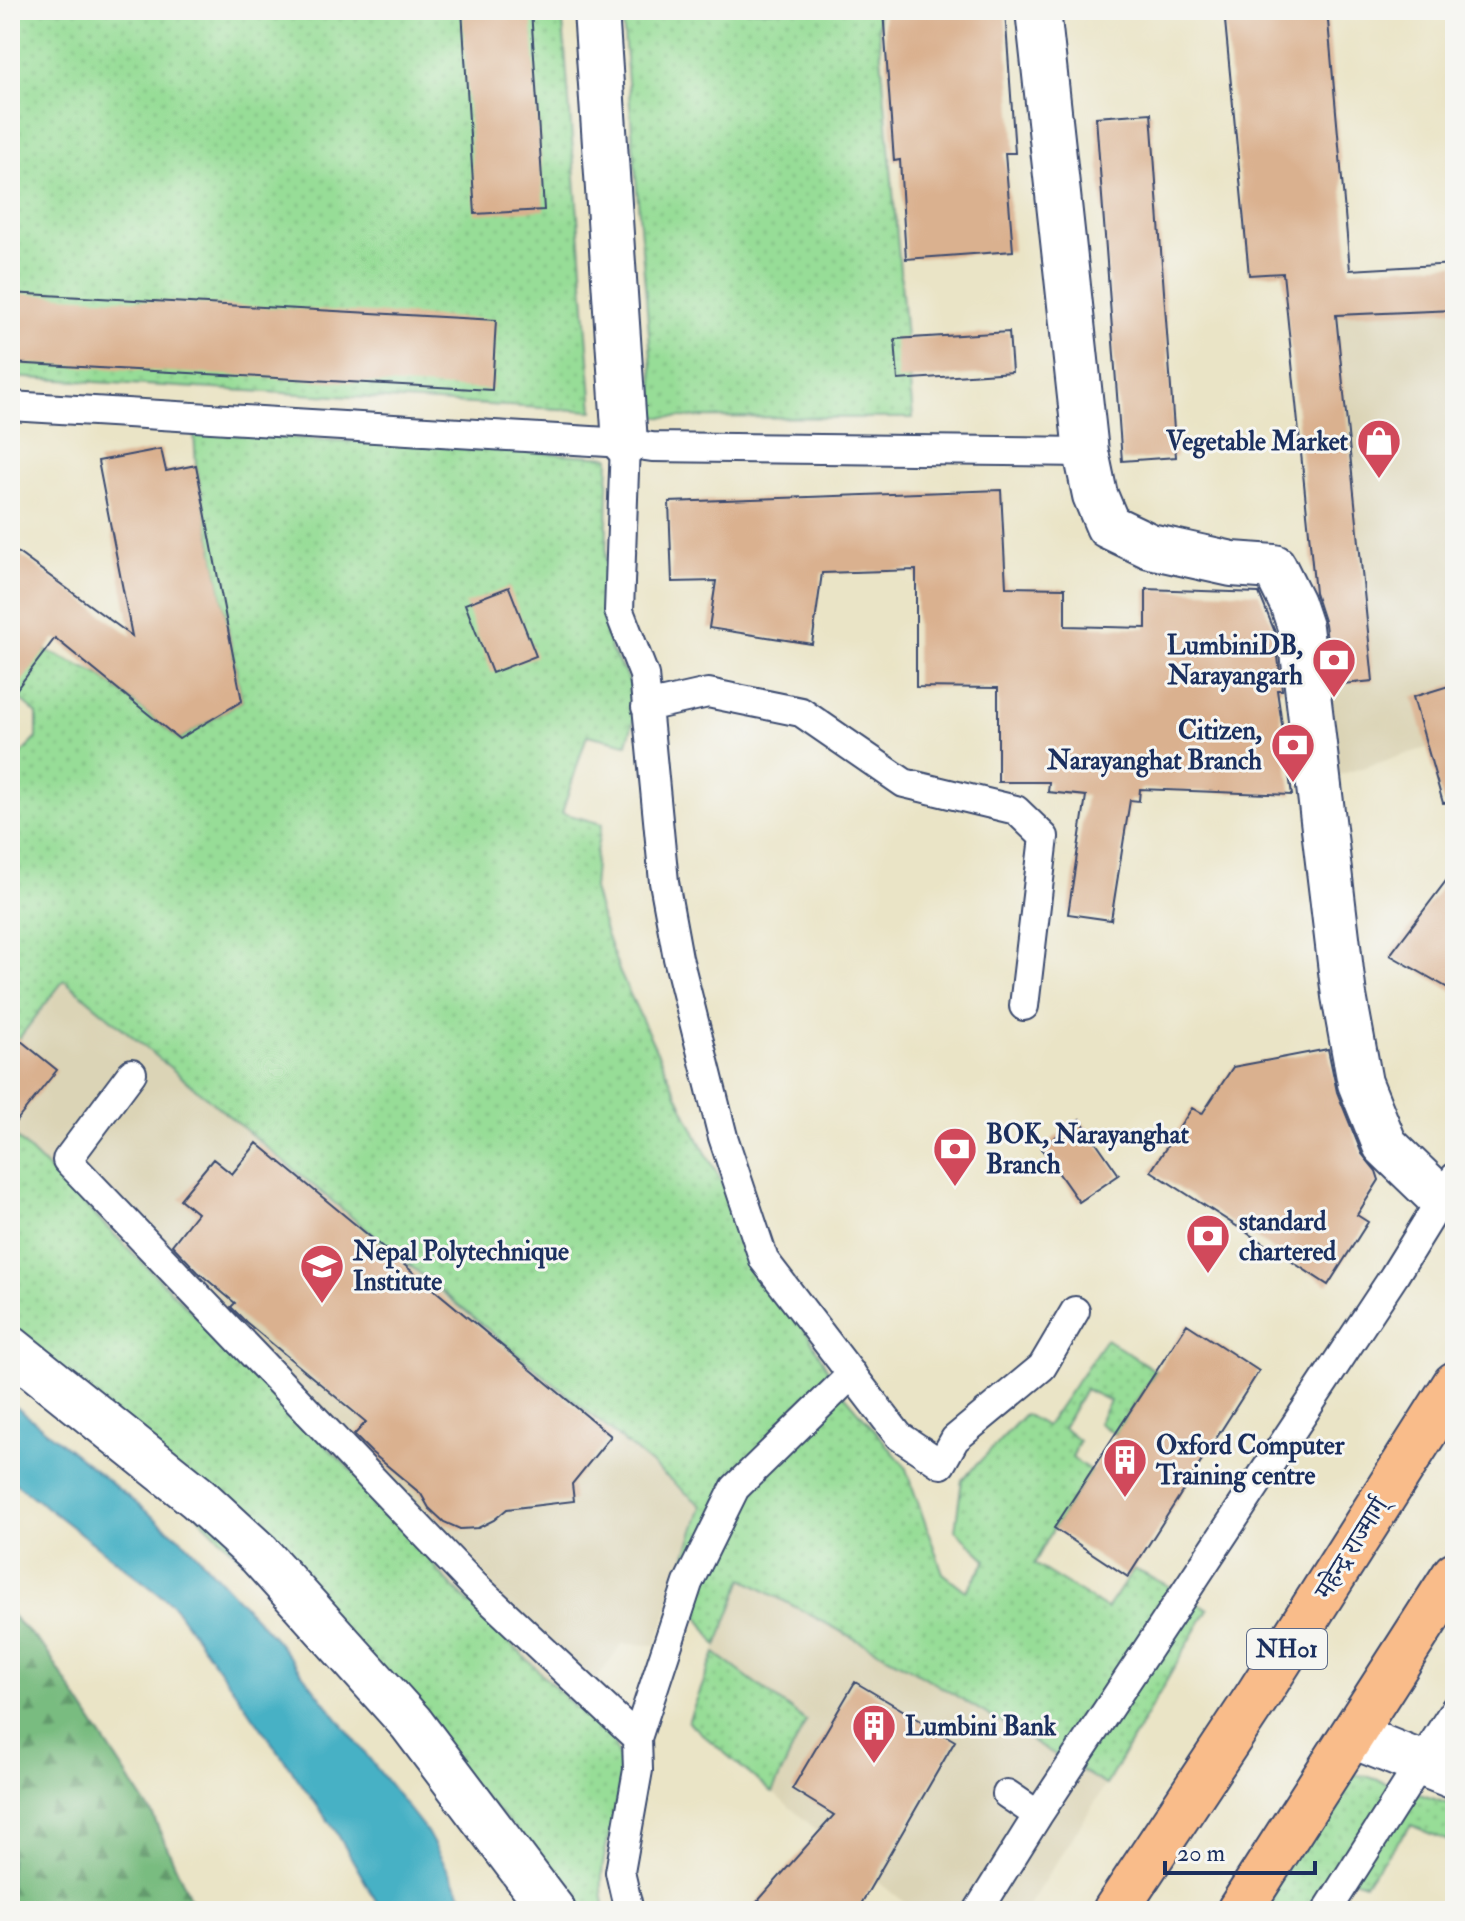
<svg xmlns="http://www.w3.org/2000/svg" width="1465" height="1921" font-family="'IM FELL Double Pica','Noto Serif Devanagari',serif">
	<defs>
		<pattern id="grass-dots" width="8" height="8" patternUnits="userSpaceOnUse" patternTransform="scale(2)"><rect width="8" height="8" fill="#97dd97"/><path d="M2 2h.1M6 6h.1" fill="none" stroke="#82be85" stroke-width="1.8" stroke-linecap="round"/></pattern>
		<pattern id="forest-firs" width="22" height="20" patternUnits="userSpaceOnUse" patternTransform="scale(2)"><rect width="22" height="20" fill="#79bc80"/><path d="M5 1l3.5 6h-7zM16 11l3.5 6h-7z" fill="#62996c"/></pattern>
	</defs>
	<rect width="100%" height="100%" fill="#f6f6f2"/>
	<filter id="ink" filterUnits="userSpaceOnUse"><feTurbulence type="fractalNoise" baseFrequency=".0125" numOctaves="2"/><feDisplacementMap in="SourceGraphic" scale="16" xChannelSelector="R" yChannelSelector="G"/><feConvolveMatrix kernelMatrix="1 2 1 2 8 2 1 2 1" color-interpolation-filters="sRGB"/></filter>
	<filter id="wash" filterUnits="userSpaceOnUse"><feTurbulence type="fractalNoise" baseFrequency=".006" numOctaves="4" result="noise"/><feDisplacementMap in="SourceGraphic" scale="32" xChannelSelector="R" yChannelSelector="G"/><feGaussianBlur stdDeviation="1.8" result="paint"/><feColorMatrix in="noise" values="0 0 0 0 0 0 0 0 0 0 0 0 0 0 0 0 0 1.4 0 .05"/><feComposite in="paint" operator="in"/></filter>
	<g filter="url(#wash)">
		<rect width="100%" height="100%" fill="#eae4c6"/>
		<path fill="#dbd4b6" d="M1455,264V739L1336,776L1324,686L1283,273Z
			M63,980L703,1506L656,1645L622,1644L576,1708L440,1574L412,1531L10,1131V1050Z
			M742,1579L906,1666L1106,1785L1025,1911H917L886,1888L688,1722Z"/>
		<path fill="url(#grass-dots)" stroke="#59867a" stroke-width="2" d="M10,10H562L593,411L10,377Z
			M622,10H877L913,418L656,417Z
			M194,432L609,457L604,625L611,650L634,689L635,715L627,744L587,735L562,813L602,824L596,852L593,889L605,931L620,973L698,1139L837,1386L905,1466L943,1573L966,1591L987,1560L955,1530L962,1480L1025,1414L1046,1426L1106,1339L1156,1371L1115,1434L1098,1423L1110,1401L1085,1389L1063,1428L1079,1441L1072,1458L1091,1471L1054,1528L1034,1564L1107,1609L1134,1569L1175,1589L1208,1609L1106,1785L906,1666L743,1579L717,1646L677,1582L702,1506L64,980L10,1050V765L37,738V714L10,690V624L47,651L100,675L179,739L242,701L196,465Z
			M10,1131L412,1531L440,1574L576,1708C591,1718 609,1728 615,1746C634,1796 588,1857 606,1911H567L517,1831L10,1331Z
			M715,1653L806,1721L772,1793L688,1722Z
			M1319,1771L1366,1776L1455,1806V1844L1411,1825L1365,1883L1330,1872L1307,1911H1231Z"/>
		<path fill="url(#forest-firs)" stroke="#4a766f" stroke-width="2" d="M10,1614L45,1649L152,1814L196,1911H10Z"/>
		<path fill="#46b1c5" stroke="#307092" stroke-width="2" d="M10,1402L187,1544L276,1640L427,1832L470,1911H382L337,1833L172,1604L10,1479Z"/>
		<g id="blocks">
			<path fill="#dab18f" d="M462,10H531L544,210L475,214Z
				M883,10H1005L1015,153H1005L1013,251L906,259L900,160L894,161Z
				M1224,10H1327L1350,270L1455,264V310L1336,315L1373,681L1332,685L1325,624L1315,593L1283,273L1249,275Z
				M1151,113L1176,457L1122,461L1096,117Z
				M10,293L496,320L492,390L10,363Z
				M1009,332L1012,372L898,380L895,339Z
				M161,449L166,471L196,465L242,701L179,739L55,638L10,698V547L132,636L98,461Z
				M1001,490L1006,587L1065,588V626L1146,628V589L1259,593L1275,632L1282,690H1277L1292,795L1140,789L1139,801L1130,800L1111,920L1068,914L1086,796L1048,792L1049,782H998V688L916,687V570L822,573L812,644L709,628L716,581L672,582L669,502Z
				M509,587L536,656L492,673L465,604Z
				M1455,684V802L1443,803L1413,697Z
				M1455,869V992L1390,955Z
				M10,1032L57,1070L10,1129Z
				M1328,1049L1337,1092L1362,1154L1376,1171L1379,1180L1357,1215L1368,1222L1328,1285L1151,1171L1192,1108L1202,1114L1233,1067Z
				M1080,1119L1119,1175L1079,1202L1041,1148Z
				M257,1143L611,1436L572,1484L574,1501L507,1509L494,1520L478,1528L460,1529L444,1522L429,1508L421,1494L371,1452L354,1435L366,1422L246,1322L231,1307L235,1303L198,1272L172,1245L197,1213L180,1199L213,1159L232,1174Z
				M1187,1324L1259,1371L1128,1577L1054,1528Z
				M855,1682L955,1741L857,1911H749L834,1815L792,1789Z"/>
		</g>
	</g>
	<g filter="url(#ink)">
		<use href="#blocks" fill-opacity="0" stroke="#3a4a6e" stroke-width="2"/>
		<g fill="none" stroke-linecap="round" stroke-linejoin="round">
			<g stroke="#3a4a6e" stroke-width="32">
				<path id="lane" d="M10,406L625,443L652,447L1086,452
					M625,443L619,611L644,675L664,882L678,958L723,1137L764,1260L899,1436L941,1464L955,1439L1042,1367L1075,1311
					M646,707L708,693L801,712L904,783L1016,810L1044,837L1024,1006
					M132,1073L67,1160L474,1585L637,1738L638,1770L620,1872L629,1911
					M637,1738L688,1583L735,1488L852,1374
					M1007,1794L1038,1815
					M978,1911L1038,1815L1394,1276L1455,1177
					M1327,1911L1455,1709"/>
			</g>
			<g stroke="#3a4a6e" stroke-width="48">
				<path id="street" d="M596,10L625,443
					M1038,10L1086,452L1095,495L1108,526L1150,546L1232,564L1274,567L1292,603L1300,627L1344,996L1360,1083L1385,1145L1441,1199
					M10,1348L198,1498L259,1554L411,1723L553,1911
					M1353,1736L1455,1777"/>
			</g>
			<g stroke="#3a4a6e" stroke-width="48">
				<path id="highway" d="M1115,1911L1258,1695L1455,1384
					M1239,1911L1455,1574"/>
			</g>
			<use href="#lane" stroke="#fff" stroke-width="28"/>
			<use href="#street" stroke="#fff" stroke-width="44"/>
			<use href="#highway" stroke="#f9bc8a" stroke-width="44"/>
		</g>
	</g>
	<defs>
		<g id="shop-pin" transform="scale(2.3)"><path d="M0 17L-7.5 6A9.5 9.5 0 1 1 7.5 6Z" fill="#d1495b" stroke="#f6f6f2"/><path d="M-5-2.5h2.3a2.7 3.5 0 0 1 5.4 0H5L5.5 6h-11ZM-1.5-2.5h3a1.5 2.3 0 0 0-3 0Z" fill="#fff"/></g>
		<g id="bank-pin" transform="scale(2.3)"><path d="M0 17L-7.5 6A9.5 9.5 0 1 1 7.5 6Z" fill="#d1495b" stroke="#f6f6f2"/><path d="M-6-4H6V4H-6ZM0-2.3a2.3 2.3 0 1 0 0 4.6a2.3 2.3 0 1 0 0-4.6Z" fill="#fff"/></g>
		<g id="university-pin" transform="scale(2.3)"><path d="M0 17L-7.5 6A9.5 9.5 0 1 1 7.5 6Z" fill="#d1495b" stroke="#f6f6f2"/><path d="M0-5L7-2L0 1L-7-2ZM-4 1L0 2.5L4 1V4Q0 6-4 4Z" fill="#fff"/></g>
		<g id="building-pin" transform="scale(2.3)"><path d="M0 17L-7.5 6A9.5 9.5 0 1 1 7.5 6Z" fill="#d1495b" stroke="#f6f6f2"/><path d="M-4-6H4V6H1V3H-1V6H-4ZM-2.5-4.3h1.7v1.8h-1.7ZM.8-4.3h1.7v1.8H.8ZM-2.5-1h1.7V.8h-1.7ZM.8-1h1.7V.8H.8Z" fill="#fff"/></g>
	</defs>
	<g fill-rule="evenodd">
		<use href="#shop-pin" x="1379" y="441"/>
		<use href="#bank-pin" x="1334" y="660"/>
		<use href="#bank-pin" x="1293" y="745"/>
		<use href="#bank-pin" x="955" y="1149"/>
		<use href="#bank-pin" x="1208" y="1236"/>
		<use href="#university-pin" x="322" y="1266"/>
		<use href="#building-pin" x="1125" y="1460"/>
		<use href="#building-pin" x="874" y="1726"/>
	</g>
	<g text-anchor="middle" stroke-width="6" stroke-linejoin="round" paint-order="stroke">
		<rect fill="#f6f6f2" stroke="#5d6b8a" stroke-width="2" x="1247" y="1629" width="80" height="40" rx="6"/>
		<g font-size="24" font-weight="bold" fill="#1b2f5e">
			<text x="1287" y="1657">NH01</text>
		</g>
		<g font-size="26" font-weight="bold" fill="#1b2f5e" stroke="#f6f6f2" text-anchor="start">
			<text x="1348" y="450" text-anchor="end">Vegetable Market</text>
			<text x="1303" y="654" text-anchor="end">LumbiniDB,<tspan x="1303" dy="30">Narayangarh</tspan></text>
			<text x="1262" y="739" text-anchor="end">Citizen,<tspan x="1262" dy="30">Narayanghat Branch</tspan></text>
			<text x="986" y="1143">BOK, Narayanghat<tspan x="986" dy="30">Branch</tspan></text>
			<text x="1239" y="1230">standard<tspan x="1239" dy="30">chartered</tspan></text>
			<text x="353" y="1260">Nepal Polytechnique<tspan x="353" dy="30">Institute</tspan></text>
			<text x="1156" y="1454">Oxford Computer<tspan x="1156" dy="30">Training centre</tspan></text>
			<text x="905" y="1735">Lumbini Bank</text>
		</g>
		<g font-size="26" fill="#1b2f5e" stroke="#f6f6f2">
			<text transform="translate(1351 1548) rotate(-58)" y="9">महेन्द्र राज्मार्ग्</text>
		</g>
	</g>
	<rect width="1465" height="1921" fill="none" stroke="#f6f6f2" stroke-width="40"/>
	<path d="M1165 1861v12h150v-12" fill="none" stroke="#1b2f5e" stroke-width="4"/>
	<text x="1177" y="1861" font-size="24" fill="#1b2f5e" stroke="#f6f6f2" stroke-width="6" paint-order="stroke">20 m</text>
</svg>
